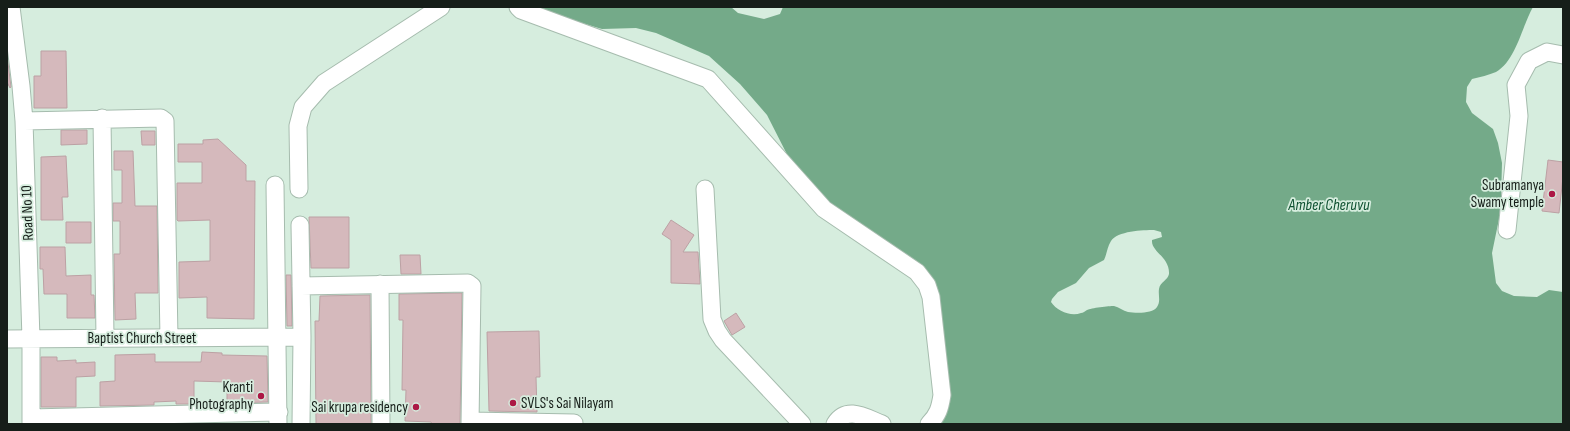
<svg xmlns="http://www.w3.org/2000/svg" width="1570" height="431" font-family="'Sofia Sans Condensed',sans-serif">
	<rect width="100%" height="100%" fill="#d6edde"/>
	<path fill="#74aa89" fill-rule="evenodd" d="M536,7H731L738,13L764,19L780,14L783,7H1533C1522,26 1516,61 1496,72C1489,75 1480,77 1472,79L1467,87L1466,102L1472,113L1493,129L1498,143L1502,163L1501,199L1499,219L1492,253L1496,283L1502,291L1514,296L1537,297L1549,290L1563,292V424H934L936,296L827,206L797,174L767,115L740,84L709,56L656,33L636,28L602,29L548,13ZM1154,230L1161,232L1162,237L1152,240C1151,252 1170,257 1169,274C1168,280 1160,282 1159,289C1158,295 1161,301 1157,307C1153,314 1135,313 1128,312C1123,311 1119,307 1114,306C1109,306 1091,308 1087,310C1085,311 1083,313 1081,313C1071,317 1057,311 1051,302L1052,299L1058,292L1076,283L1089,268L1104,260C1107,254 1107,247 1111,241C1117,231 1143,230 1154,230Z"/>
	<path fill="#d5b9bc" stroke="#bca1a4" d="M41,51H66L67,108H34V76H41Z
		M7,55L11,87L10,88L7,82Z
		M61,130H87V144L61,145Z
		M141,131H155V145H142Z
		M218,139L246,165V181H255L254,319L207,318V297L179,298V262L210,261V220L178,221L177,220V183H202V162H178V144H203V140Z
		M114,151H133L135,206H157L158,293H135L136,319L115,320L114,254H120V221H113V203H122V170H114Z
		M66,156L68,197H62L63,220H41V157Z
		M1548,160L1563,162V177L1559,213L1542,211Z
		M309,217H349V268H311Z
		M671,220L694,235L683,252H698L700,284L671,283V240L662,234Z
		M66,222H91V243H66Z
		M40,247H65L66,276L91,275V295H94L95,318H67V294H44L43,269H40Z
		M400,255H420L421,274H401Z
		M286,275H291L292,326H287Z
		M462,293L460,424H432L431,422L405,421L406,390H402L403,320H399V294Z
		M370,295L371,424H316L315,321H319L320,296Z
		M736,313L745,327L732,335L724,321Z
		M539,331L540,377H536L537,412L489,411L487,332Z
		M202,352L222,353V355L267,356L268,402L227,403V382L194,381V404H176V401L154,402V405L100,406V382L115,381V355L155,354V362H201Z
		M41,357H57V361L76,360V363L95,362V376L76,377V407H41Z"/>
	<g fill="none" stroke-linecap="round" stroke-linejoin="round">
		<g stroke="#a6bcae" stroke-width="19">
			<path id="minor" d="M11,7L21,86L24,121L31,339V424
				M518,7L521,10L708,79L824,209L917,272L927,285L931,297L942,395C940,408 938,415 929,424
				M102,118L105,338
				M24,121L161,118L165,121L169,338
				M275,185L278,424
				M299,189L298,126L303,107L324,83L441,7
				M705,189L712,319L717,331L723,340L802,424
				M300,225L302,337L301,424
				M1507,230L1519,116L1516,85L1529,61L1547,52L1563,55
				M380,284L381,424
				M301,286L468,283L472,286L470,424
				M7,339L302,337
				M31,418L279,412
				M470,421L574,423
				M835,424C847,405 866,418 882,424"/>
		</g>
		<use href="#minor" stroke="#fff" stroke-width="17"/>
	</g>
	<g fill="#ac1845" stroke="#d6edde" stroke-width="1.5">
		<circle cx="1552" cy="194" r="4"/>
		<circle cx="261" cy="396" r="4"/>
		<circle cx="513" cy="403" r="4"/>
		<circle cx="416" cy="407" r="4"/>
	</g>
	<g text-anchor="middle" stroke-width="3.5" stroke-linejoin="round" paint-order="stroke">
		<g font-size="15" fill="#161e19" stroke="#d6edde" text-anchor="end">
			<text x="1544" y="190">Subramanya<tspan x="1544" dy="17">Swamy temple</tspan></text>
			<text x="253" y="392">Kranti<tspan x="253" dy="17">Photography</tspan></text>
			<text x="521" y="408" text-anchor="start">SVLS's Sai Nilayam</text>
			<text x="408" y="412">Sai krupa residency</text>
		</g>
		<g font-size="15" fill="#161e19" stroke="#d6edde">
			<text transform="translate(27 213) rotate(-92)" y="5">Road No 10</text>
			<text x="142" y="343">Baptist Church Street</text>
		</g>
		<g font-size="16" font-style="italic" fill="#0d5030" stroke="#d6edde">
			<text x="1329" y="210">Amber Cheruvu</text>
		</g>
	</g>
	<rect width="1570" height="431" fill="none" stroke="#161e19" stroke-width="16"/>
</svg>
